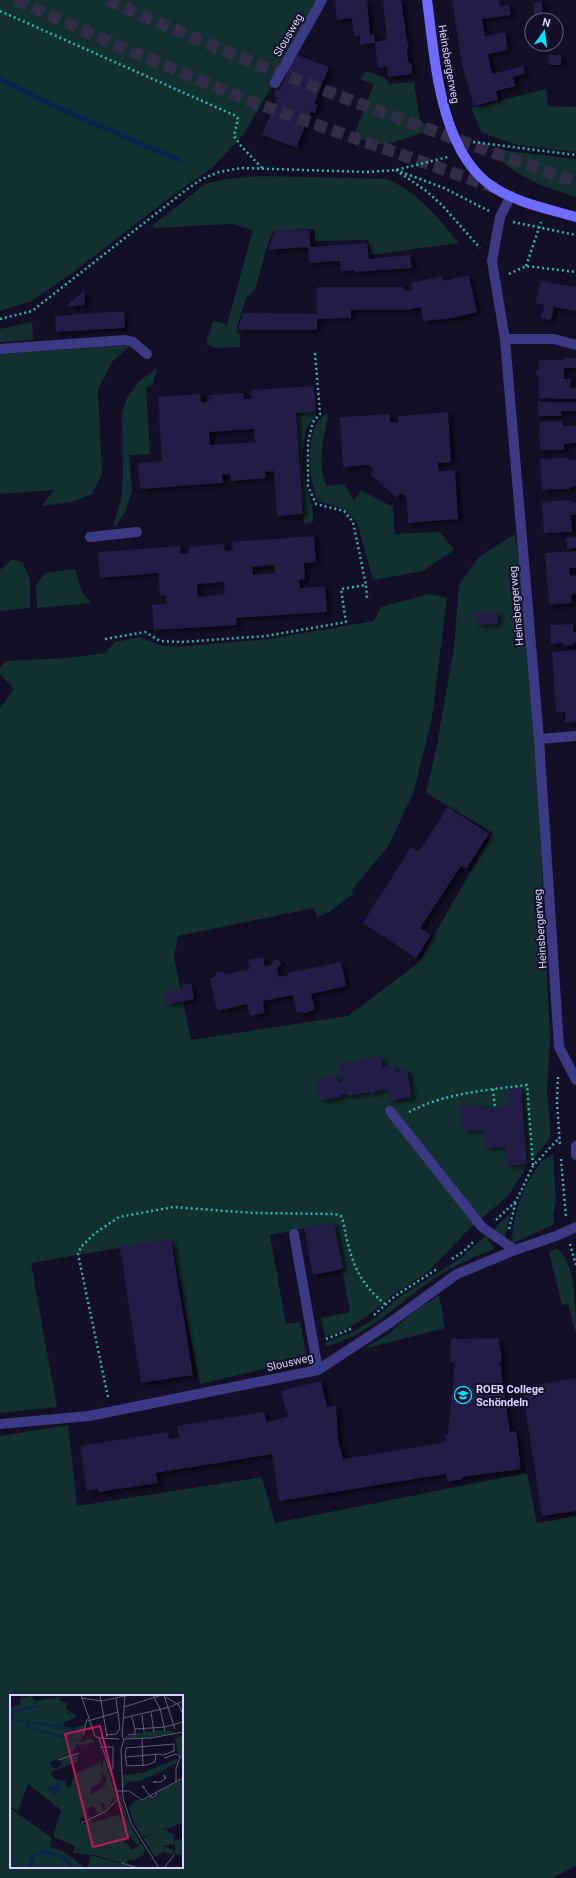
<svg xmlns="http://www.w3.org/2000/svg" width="576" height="1878" font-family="Roboto,sans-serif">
	<defs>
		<filter id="shadow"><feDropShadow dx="4.5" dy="2.5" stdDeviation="2" flood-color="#0009"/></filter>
	</defs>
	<rect width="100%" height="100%" fill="#130f26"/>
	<path fill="#12302f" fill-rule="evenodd" d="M0,0H317L299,41L243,135L213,167L168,199L72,273L32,301L0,311Z
		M366,71L385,78L389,84L414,82L420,121L429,125L431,130L385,145L353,138L374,84L360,79Z
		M546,89L548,106L576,107V152L518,145L482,133L471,108Z
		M491,149L576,159V197C544,187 511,176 491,149Z
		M260,176L387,179C417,192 439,218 459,243L371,255L368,240L315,241V229L273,231L266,250L255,290L246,298L237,327L238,334H240V347L215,348L207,344V339L213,321L227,324L253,230L232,224L155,228L153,225L205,184L226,179Z
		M32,322L33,340L0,342V329Z
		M131,345L112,362L98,389L102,474L92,494L72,502L42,506L54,490L0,494V354Z
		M158,368L152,386L146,387L150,454L129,455L132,491L126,510L116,526H114V521L121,501L123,476L122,413L127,398L138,382Z
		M316,412C316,419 308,423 306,430C303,439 303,458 303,468C304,485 315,507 313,522L304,524L296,413Z
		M329,413C324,432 316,468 327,486L344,484L354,501L361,490L389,505H393L395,534L440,532L454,550L423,571L373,580L357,522L344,509L318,501C308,482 303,421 329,413Z
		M515,534L520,566L537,765L550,1040L547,1090L551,1137L527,1167L508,1196L470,1228L430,1270L393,1295L366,1317L347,1329L325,1337L321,1318L350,1312L334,1223L270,1235L286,1324L300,1322L307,1359L200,1384L171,1239L31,1263L57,1407L0,1413V708L14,689L0,674V668L5,661L68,658L105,653L115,642L140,637L159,645L178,647L268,639L374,621L381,607L429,594L447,598L432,718L414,791L389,845L352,890L353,894L329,912L317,917L314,908L178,936L174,957L191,1040L348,1016L418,963L493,833L426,793L436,750L454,648L459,585L479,557Z
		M12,559L23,563L30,580V608L0,611V570Z
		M75,569L82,592L91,603L37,608L36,585L45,573Z
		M553,1154L556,1202L553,1215L554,1224L512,1244C512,1216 523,1186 540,1163C543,1159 549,1157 553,1154Z
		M511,1212L504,1240L493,1230Z
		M486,1235L494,1249C476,1256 458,1264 441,1274C404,1297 369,1337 326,1346L325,1342L353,1332L374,1319L399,1297L461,1258Z
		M557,1249C576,1261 576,1312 576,1335L568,1304L562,1305L549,1252Z
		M439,1295L445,1328L363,1349L387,1335L411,1314Z
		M68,1425L77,1506L262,1477L275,1523L527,1473L537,1523L576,1516V1866L552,1878H0V1436ZM11,1696H182V1867H11Z"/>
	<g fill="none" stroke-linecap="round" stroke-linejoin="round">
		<path stroke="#0c2248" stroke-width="5.5" d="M0,79L51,105L179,160"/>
	</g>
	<path fill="#241b47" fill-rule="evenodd" filter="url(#shadow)" d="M335,0H367L370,35L374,34L375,42L387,40L383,0H401L407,41L409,45L407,50L408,62L412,65V74L388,77L387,67L378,68L375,43L360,45V36L354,37L352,18L337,20Z
		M452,0H499L500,6L509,5L511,15L482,19L485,36L505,32L508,50L488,54L492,74L523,66L525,74L513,77L516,86L496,91L498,100L474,106L462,64Z
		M542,2L543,14H534L533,3Z
		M292,53L329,67L314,104L318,105L315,113L311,111L297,146L300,149L260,134L263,133L277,98L274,96L276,89L280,91L294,55Z
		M549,55H561V65H549Z
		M309,230L311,247L367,243L369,259L410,255L412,268L354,272V270L341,271L340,261L309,263L308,247L268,250L275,231Z
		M469,275L477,312L453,318L423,321L421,307L407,310H351V318L317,319V330H238L242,313L317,314V287H404L405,291L412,290L411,283L442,276L444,281Z
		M541,281L576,287V311L554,307L551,320L541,318L544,305L536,303Z
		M84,291L85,305L65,307Z
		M124,311L125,328L56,332L55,316Z
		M563,358H576V368H564V379H571L570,388H576V399L539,398V377L536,375V371L539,368V360H563Z
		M314,386L316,412L296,413L303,514L277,516L274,471L265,472L266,478L231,481L230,474L222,475L223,483L140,489L138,463L162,461L158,397L200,394L201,402H209L208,395L243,393L244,399H252L251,390ZM254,429L255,442L210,445L209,432Z
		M538,402H576V411H561L562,416H538Z
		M448,412L451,462L438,463L439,471L455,470L458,519L408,523L407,498L401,493L397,498L370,474L374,470L368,465L343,467L340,417L390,414V422H398V416Z
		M563,421V426H576V443L564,444V450H540L539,422Z
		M568,458L569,460H576V486L570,487V489L542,490L540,459Z
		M571,500V502H576V515H571L572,532L544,533L542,502Z
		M314,536L316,562L304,563L305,579L299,580L300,588L325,586L327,612L236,618L237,625L154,630L152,605L167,604L166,595L160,596L158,573L100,578L98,552L180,546L181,554L189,553V547L224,544L225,551L233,550L232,542ZM274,565L275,573L253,575L252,567ZM224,582L225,594L198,597L197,584Z
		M576,537V548L567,549L566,538Z
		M576,551V568H569L570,576L576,575V594L571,595L572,603L549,605L545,553Z
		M497,612L498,624L476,625V613Z
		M573,624V632H576V643H574V645L563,646V643L551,644L550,625Z
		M576,650V722L565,723V712L556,713L552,652Z
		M448,807L489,834L466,869L461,866L420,928L431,935L416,958L363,923L411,847L419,851Z
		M263,957L265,966L272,965L273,960L277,959L280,961L281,965L277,968L279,977L289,975L288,973L341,962L346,986L311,994L315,1009L306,1013L296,1012L293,995L263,1001L265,1013L250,1016L247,1004L217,1011L210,978L215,977L216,972L223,971L226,974L250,969L248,960Z
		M191,983L194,999L166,1005L163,993L182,989L181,985Z
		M381,1056L383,1067L395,1065L396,1072L407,1070L412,1097L389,1101L387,1089L377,1091L376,1093L372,1094L369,1092L347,1096V1094L340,1095L341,1097L320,1101L316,1079L337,1075L338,1082L345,1081L344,1075H340L338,1064Z
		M521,1088L527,1164L506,1166L505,1147L484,1148L483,1130L463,1131L461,1107L482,1105V1109L510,1106L509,1089Z
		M334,1223L343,1269L313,1275L304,1228Z
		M171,1239L193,1375L141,1383L120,1247Z
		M499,1338L502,1362H500L510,1432L516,1431L521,1469L462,1477V1479L447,1482L446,1474L279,1501L272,1454L156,1473L158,1483L98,1492V1489L87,1491L80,1446L168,1432L169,1439L179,1437L177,1426L264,1412L267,1422L288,1417L281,1391L321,1381L327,1407L336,1405L338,1439L343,1459L446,1442L445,1435H448L455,1363L450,1362L451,1339Z
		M576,1378V1511L542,1516L522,1387Z"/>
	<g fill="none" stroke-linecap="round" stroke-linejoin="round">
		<path stroke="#312d47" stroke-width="12" stroke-dasharray="12 6" stroke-linecap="butt" d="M16,0L114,44L250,101L496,188
			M108,0C260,70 418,126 576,182"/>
		<path stroke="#2fb8b0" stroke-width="2.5" stroke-dasharray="2 3" stroke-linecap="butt" d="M0,11L236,116L238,119L234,136L241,146L263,169
			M473,142L576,155
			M396,170L444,188L489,211
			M400,173L425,190L442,205L480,248
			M513,222L576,235
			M526,266L541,222
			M509,274L526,266L576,272
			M0,319L32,311L186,190L202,179L219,172L241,168L367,172L396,170L448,157
			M315,353L320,414L313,422L308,442V486L316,504L344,511L353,522L366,585
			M105,639L145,632L160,641L182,642L266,636L346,622L341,589L366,585L367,599
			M558,1077L557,1102L560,1146
			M493,1089L495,1108
			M409,1112C445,1093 487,1090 527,1085L533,1165
			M561,1159L566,1217
			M496,1220L516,1201L533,1166L560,1137
			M509,1229L516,1201
			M570,1244L576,1265
			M452,1259L463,1252L475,1240
			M374,1315L395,1296L437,1269
			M326,1339L351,1329
			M108,1397L78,1254L81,1247L94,1234L119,1217L173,1207L254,1213L335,1214L341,1216C345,1225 345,1234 348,1244C354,1269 364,1287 385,1304"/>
		<path stroke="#3d3a85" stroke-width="10" d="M0,349L125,340L133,342L147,354
			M90,537L137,532
			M390,1111L482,1227L515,1250
			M294,1234L318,1370
			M0,1424L89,1416L318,1370L391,1322L457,1274L515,1250L556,1236"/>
		<path stroke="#3d3a85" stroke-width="10" d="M275,83L322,0
			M511,196L500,217L492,261L505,339L539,739L559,1047L576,1080
			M505,339H554L576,345
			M539,739L576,736
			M576,1146V1155
			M556,1236L576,1227"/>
		<path stroke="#6f6bff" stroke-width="10" d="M427,0C435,58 439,151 493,187C517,203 549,209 576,217"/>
	</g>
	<defs>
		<g id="school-ring" transform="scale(0.9)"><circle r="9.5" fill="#130f26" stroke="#00e5ff" stroke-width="1.5"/><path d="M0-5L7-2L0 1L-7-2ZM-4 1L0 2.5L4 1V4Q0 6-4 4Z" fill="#00e5ff"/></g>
	</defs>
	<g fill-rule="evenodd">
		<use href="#school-ring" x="463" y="1395"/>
	</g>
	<g text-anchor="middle" stroke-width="4" stroke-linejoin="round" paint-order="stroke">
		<g font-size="11" fill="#d9d4ff" stroke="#130f26">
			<text transform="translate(288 35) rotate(-60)" y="4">Slousweg</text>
			<text transform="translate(449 64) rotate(80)" y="4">Heinsbergerweg</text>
			<text transform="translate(516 606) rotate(-95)" y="4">Heinsbergerweg</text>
			<text transform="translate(540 929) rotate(-94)" y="4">Heinsbergerweg</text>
			<text transform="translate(290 1362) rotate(-13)" y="4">Slousweg</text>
		</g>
		<g font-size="11" font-weight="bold" fill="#d9d4ff" stroke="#130f26" text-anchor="start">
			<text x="476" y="1393">ROER College<tspan x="476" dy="13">Schöndeln</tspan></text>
		</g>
	</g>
	<g transform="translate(10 1695)">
		<rect width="173" height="173" fill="#130f26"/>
		<path d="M22,1L25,6L50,2L49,5L58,9L55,12L59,16L57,20L62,17L67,22L53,28L54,31L65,33L75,29L70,47L81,44L86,47L75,49L73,57L74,49L68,51L69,47L62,57L50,61L62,59L40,67L42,73H47L52,69L50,64L67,59L68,67L42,76L41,80L45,84L56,86V91L60,93L65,79L90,68L92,75L94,64L107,104L104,106V102L100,109L103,107L95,115L94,108L90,109L94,116L88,119L84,111L76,114L80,123L71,122L70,128L74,129L81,124L82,128L109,120L110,122L115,121L107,106L110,108L108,99L110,98L117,122L115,121L130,147L127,150L120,141L114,146L123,155L131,148L135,154L134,159L125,165H118L117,168L130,173L84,160L63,158L65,151L43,142L51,115L18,89L8,116L0,111V13L10,9L11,3ZM92,76L93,80L97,82L95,91L82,99L80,93L90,88ZM165,34L155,36H163V39L131,43L130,38V43H116L114,40L119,42L126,38ZM173,40V62L168,59L165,43ZM167,64V68L144,80L129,86L117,87L113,95V80L132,78ZM173,84V128L132,142L122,124L119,111L128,104L131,106L140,102L142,105L149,101L147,97ZM0,113L42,143L40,152L53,156L75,173H0ZM156,133L159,138L164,139V149L153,151L163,155L164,160L154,157L145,162L133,143ZM173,144V161L165,159V145ZM80,161H84L126,173H78Z" fill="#12302f" fill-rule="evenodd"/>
		<path d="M49,87L51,94L43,101L37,91L46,92ZM34,154L56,162L65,173H61L50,163L34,158L25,162L21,173H17L21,161Z" fill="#0c2248"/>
		<path fill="none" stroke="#0c2248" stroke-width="2" d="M4,15L1,24L63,34L68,33M6,16L27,11M18,28V32L20,33L68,46"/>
		<path fill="none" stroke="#625e7d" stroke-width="1" d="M71,0L85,41L89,43L109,44M90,0L97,42M115,0L112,42L114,44L111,55L113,103L121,128L149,173M143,0L150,14L155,36M154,0L165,34M156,2L169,10L173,20M71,3L92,6L119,0M114,12L152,0M141,17L144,37M132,20L134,37M122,22L125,34L155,32L173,27M113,23L160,12L173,6M78,26L108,17M73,40L77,24M97,40L106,39L110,34L106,4M118,40L125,39V34M89,43L107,96H119L132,105L173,83M114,44L141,43L173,37M132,44L133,71M90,52H103V73L99,75M116,62L149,59L153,60L164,56V49L116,53L115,61L117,71L137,70L145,67L146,59M154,63L166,59L173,63M48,65L69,58M146,87H143H151L156,83L154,80L155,84M166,87V74L170,62M135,92L132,91L142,103L147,100L146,97M71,128L95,117L108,104L107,96M111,168L128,173M154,173L164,160"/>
		<path fill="#c2185b" fill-opacity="0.15" stroke="#c2185b" stroke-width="2" d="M90,31L118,143L83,152L55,39Z"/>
		<rect width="173" height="173" fill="none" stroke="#d9d4ff" stroke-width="2"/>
	</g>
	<g transform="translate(544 32) rotate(14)"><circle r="19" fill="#130f26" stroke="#625e7d"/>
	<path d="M0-3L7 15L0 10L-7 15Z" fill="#00e5ff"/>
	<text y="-6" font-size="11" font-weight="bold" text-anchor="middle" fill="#d9d4ff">N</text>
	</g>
</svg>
